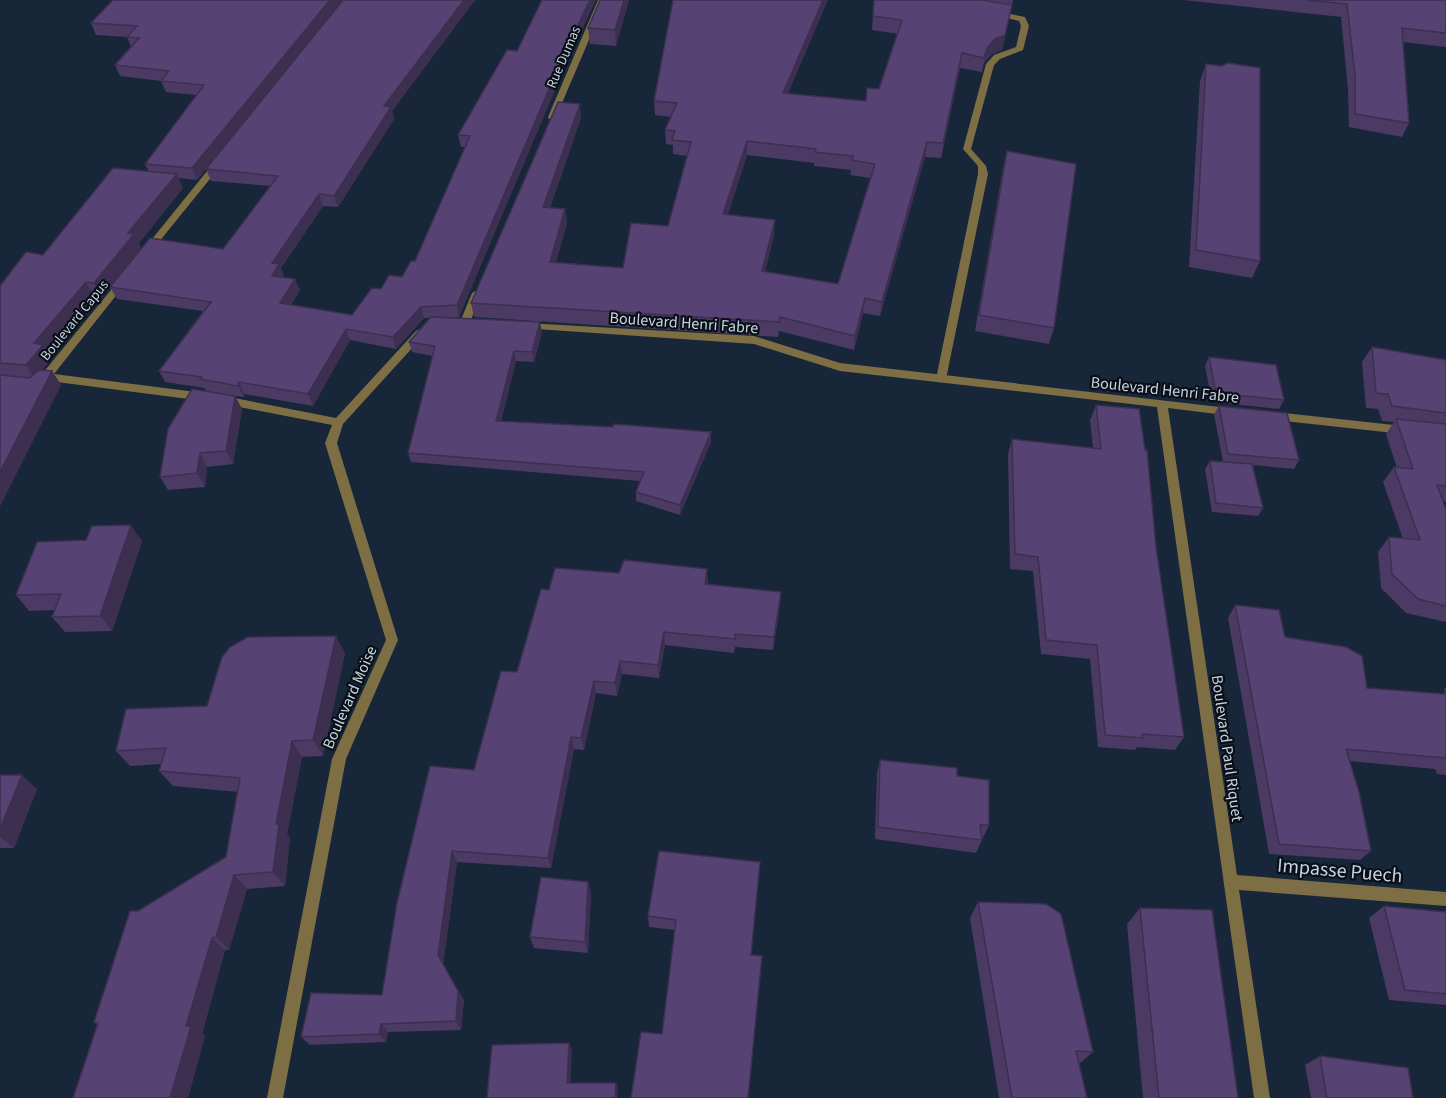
<svg xmlns="http://www.w3.org/2000/svg" width="1446" height="1098" font-family="'Source Sans 3',sans-serif">
	<rect width="100%" height="100%" fill="#172639"/>
	<g fill="none" stroke-linecap="round" stroke-linejoin="round">
		<path fill="#7e6e43" fill-rule="evenodd" d="M991,10L1025,17L1029,26L1023,50L1000,59L994,65L971,149L986,166L988,174L946,379L941,383L936,379L978,174V166L963,149L986,64L994,55L1016,47L1021,26L1019,21L991,14Z"/>
		<path fill="#7e6e43" fill-rule="evenodd" d="M598,0H606L556,117L549,119L548,117Z
			M219,159L223,162L222,164L150,253H144V249L216,160Z
			M123,278L126,279V283L54,374L204,393L209,397L208,400L204,401L49,381L44,384L40,383L39,380L42,374L120,279Z
			M477,290L482,293L470,322L465,325L461,324L460,322L472,293Z
			M526,323L754,336L840,363L1237,409L1238,412L1237,415L1233,416L1168,408L1237,875L1446,892V906L1239,890L1270,1098H1254L1157,407L840,371L754,344L522,328V324Z
			M420,329L424,331L425,333L424,335L343,424L337,443L398,640L346,759L283,1098H267L332,759L386,640L325,443L332,425L224,404L219,400L224,396L336,418L416,331Z
			M1275,412L1403,426L1409,430L1403,434L1275,420L1270,416Z"/>
	</g>
	<path fill="#4b3a63" fill-rule="evenodd" d="M113,0H342L197,180L178,178L183,188L139,243L141,248L102,297L94,296L47,351L52,358L42,370L52,371L61,385L0,506V286L43,255L149,172L145,164L196,95L166,92L161,81L120,76L115,65L131,47L127,37L96,35L91,23Z
		M343,0H475L392,111L394,119L338,207L323,206L281,268L284,276L283,277L295,279L300,290L291,305L352,315L381,289L402,277L415,261L465,147H461L458,135L565,66L459,317L442,318L542,332L534,362L516,361L501,421L711,442L680,515L636,501V492L640,481L411,462L408,453L433,356L412,352L409,342L430,318H424L396,349L350,340L313,406L244,394V397L235,396L242,409L233,464L207,467L205,487L168,490L160,477L206,391L204,388L165,382L159,371L203,311L117,299L110,287L223,249L270,186L211,181L206,169Z
		M629,0L616,46L590,44L588,28Z
		M874,0H1013L1002,50L992,54L984,63L982,72L960,68L941,158L925,157L880,316L863,313L854,350L779,331L778,337L474,317L471,303L581,118L550,208L565,209L567,223L556,262L623,268L668,226L687,156L673,154V145L666,144L665,130L671,117L655,115L654,101L788,94L866,101L879,89L898,34L872,30ZM747,155L814,163V166L851,170L850,175L870,178L838,284L765,272L774,235L728,214Z
		M1183,0H1446V47L1403,42L1409,123L1402,137L1349,127L1348,89L1341,17Z
		M1206,64L1260,261L1252,278L1189,267L1200,81Z
		M1007,151L1054,328L1049,344L975,331L1003,168Z
		M1372,347L1446,360V502L1443,501L1446,509V622L1406,613L1381,588L1378,552L1389,537L1403,539L1383,482L1394,467L1397,468L1386,434L1394,422L1382,421L1378,409L1366,408L1362,362Z
		M1209,357L1284,400L1279,409L1212,402L1205,366Z
		M1096,405L1156,547L1184,737L1175,750L1137,747L1135,750L1098,747L1090,659L1041,654L1033,571L1010,569L1008,454L1012,439L1093,448L1090,420Z
		M1219,406L1299,460L1294,469L1253,465L1263,508L1258,516L1212,512L1205,469L1210,461L1223,462L1214,414Z
		M142,541L112,631L65,632L52,617L55,610L29,611L16,595Z
		M707,584L781,592L780,605L773,650L735,647L734,653L665,645L659,678L622,674L617,696L596,693L584,750L574,749L551,868L457,862L443,965L464,1000L461,1030L388,1032L386,1042L310,1045L301,1037L382,995L474,770L517,672L549,590Z
		M1235,605L1367,688L1445,694L1444,689L1446,688V775L1437,774L1435,769L1349,761L1371,851L1360,860L1269,854L1228,618Z
		M345,653L323,756L302,757L287,834L290,838L285,886L247,889L229,950H225L202,1034L205,1036L188,1098H73L97,1025L94,1022L138,911L226,857L238,792L173,786L159,771L161,764L130,766L116,751L207,706Z
		M880,760L957,776L989,825L983,838H981L982,840L976,853L875,839L877,773Z
		M0,775L37,789L14,848H0Z
		M760,862L662,1034L675,930L649,927L648,916Z
		M588,882L591,894L588,953L534,948L530,937Z
		M978,902L1093,1052L1079,1064L1087,1098H999L970,918Z
		M1384,906L1446,912V1005L1389,1000L1369,918Z
		M1140,908L1238,1098H1143L1127,924Z
		M1320,1056L1413,1098H1311L1305,1065Z"/>
	<path fill="#3d2f50" d="M330,0H342L197,180L192,168Z
		M464,0H475L392,111L394,119L338,207L334,196L384,106Z
		M590,0H596L565,66L459,317L457,305L564,54Z
		M624,0H629L616,46L615,30Z
		M823,0H828L782,108L783,93Z
		M1012,5L1002,50L992,54L984,63L982,72L987,48Z
		M580,104L581,118L545,222L543,207Z
		M747,141V155L723,228V214Z
		M927,142L925,157L880,316L882,302Z
		M177,174L183,188L139,243L141,248L102,297L94,283L128,233Z
		M319,194L323,206L281,268L284,276L276,287L272,276V263Z
		M565,209L567,223L552,276L550,262Z
		M775,220L774,235L761,286L762,271Z
		M295,279L300,290L284,315L280,303Z
		M86,282L94,296L47,351L52,358L35,379L26,365L34,343Z
		M865,298L863,313L854,350L855,336Z
		M421,307L424,318L396,349L393,337Z
		M540,322L542,332L534,362L532,352Z
		M346,329L350,340L313,406L308,394Z
		M514,351L516,361L498,431L496,421Z
		M52,371L61,385L0,506V472Z
		M239,382L244,394V397L238,386Z
		M235,396L242,409L233,464L226,451Z
		M711,432V442L680,515V505Z
		M200,453L207,467L205,487L197,473Z
		M131,525L142,541L112,631L100,616Z
		M707,569L708,583L705,598V584Z
		M781,592L780,605L773,650L774,637Z
		M664,632L665,645L659,678L658,665Z
		M336,636L345,653L323,756L313,740Z
		M620,661L622,674L617,696L615,683Z
		M594,681L596,693L584,750L581,738Z
		M571,737L574,749L551,868L548,858Z
		M292,741L302,757L287,834L290,838L285,886L273,872L276,824Z
		M22,775L37,789L14,848L0,837V829Z
		M452,851L457,862L443,965L464,1000L461,1030L456,1021L438,955Z
		M234,875L247,889L229,950L216,937Z
		M588,882L591,894L588,953L585,942Z
		M212,938L225,950L202,1034L205,1036L188,1098H170L186,1026Z
		M381,1024L388,1032L386,1042L379,1034Z
		M569,1043L572,1050L570,1089L567,1083Z
		M616,1083L618,1089L617,1098H615Z"/>
	<path fill="#574373" stroke="#3d2f50" stroke-width="1.5" fill-rule="evenodd" d="M113,0H330L192,168L145,164L204,85L161,81L169,71L115,65L139,38L127,37L137,26L91,23Z
		M343,0H464L384,106L391,107L334,196L319,194L272,263L279,264L272,276L295,279L280,303L352,315L372,288L381,289L389,275L402,277L411,261H415L470,136L458,135L507,50L517,51L542,0H590L564,54L457,305L421,307L393,337L346,329L308,394L239,382L238,386L200,379L202,377L159,371L211,302L110,287L150,238L223,249L278,176L206,169Z
		M600,0H624L615,30L588,28Z
		M673,0H823L783,93L866,101L867,88L879,89L902,20L873,16L874,0H982L1012,5L1005,35L995,39L987,48L984,58L962,53L943,143L927,142L882,302L865,298L855,336L780,317L779,322L471,303L558,102L580,104L543,207L565,209L550,262L623,268L631,223L668,226L691,142L672,140L675,131L665,130L677,103L654,101ZM747,141L816,149L815,152L853,156L852,160L875,164L838,284L762,271L775,220L723,214Z
		M1308,0H1446V33L1402,28L1409,123L1355,114V75L1347,4Z
		M1228,63L1260,68V261L1196,250L1206,64L1221,66Z
		M1007,151L1076,164L1054,328L979,315Z
		M113,168L177,174L128,233L134,234L94,283L86,282L34,343L43,345L26,365L0,363V286L26,252L43,255Z
		M431,317L540,322L532,352L514,351L496,421L613,427L614,424L711,432L680,505L636,492L644,472L408,453L435,346L409,342Z
		M1372,347L1446,360V413L1392,406L1388,394L1376,393Z
		M1209,357L1276,365L1284,400L1216,393Z
		M40,370L52,371L0,472V375L29,378Z
		M192,389L235,396L226,451L200,453L197,473L160,477L168,429Z
		M1096,405L1139,409L1145,450H1147L1156,547L1184,737L1142,734L1143,738L1105,735L1097,645L1046,640L1038,557L1015,554L1012,439L1101,449Z
		M1219,406L1287,413L1299,460L1228,454Z
		M1396,419L1446,424V486L1437,485L1446,509V606L1418,599L1392,574L1389,537L1420,540L1394,467L1413,469Z
		M1210,461L1252,464L1263,508L1216,503Z
		M131,525L100,616L52,617L61,594L16,595L37,542L86,540L92,526Z
		M624,560L707,569L705,584L781,592L774,637L735,634V639L664,632L658,665L620,661L615,683L594,681L581,738L571,737L548,858L452,851L438,955L458,991L456,1021L381,1024L379,1034L301,1037L311,993L382,995L397,903L430,766L474,770L501,671L517,672L541,589L549,590L555,568L619,573Z
		M1235,605L1279,610L1285,637L1346,647L1362,656L1367,688L1446,694V758L1346,749L1359,792L1371,851L1279,844Z
		M336,636L313,740L292,741L276,824H279L273,872L234,875L216,937L212,938L186,1026H191L170,1098H73L98,1023L94,1022L130,911H138L226,857L240,778L159,771L166,748L116,751L126,709L207,706L222,657L230,647L248,637Z
		M880,760L957,768V776L989,780V825H980L982,840L878,827Z
		M0,775H22L0,829Z
		M659,851L760,862L751,955L762,956L748,1098H631L641,1032L662,1034L676,920L648,916Z
		M541,877L588,882L585,942L530,937Z
		M978,902L1046,904L1061,914L1093,1052L1076,1051L1087,1098H1012Z
		M1384,906L1446,912V994L1405,990Z
		M1140,908L1212,910L1238,1098H1159Z
		M569,1043L567,1083H616L615,1098H487L492,1045Z
		M1320,1056L1408,1068L1413,1098H1327Z"/>
	<g text-anchor="middle" stroke-width="4.5" stroke-linejoin="round" paint-order="stroke">
		<g font-size="14" fill="#c9d3df" stroke="#080f17">
			<text transform="translate(563 57) rotate(-67)" y="5">Rue Dumas</text>
			<text transform="translate(74 320) rotate(-51)" y="5">Boulevard Capus</text>
		</g>
		<g font-size="16" fill="#c9d3df" stroke="#080f17">
			<text transform="translate(684 322) rotate(4)" y="6">Boulevard Henri Fabre</text>
			<text transform="translate(1165 389) rotate(6)" y="6">Boulevard Henri Fabre</text>
			<text transform="translate(349 697) rotate(-66)" y="6">Boulevard Moïse</text>
			<text transform="translate(1228 748) rotate(82)" y="6">Boulevard Paul Riquet</text>
		</g>
		<g font-size="20" fill="#c9d3df" stroke="#080f17">
			<text transform="translate(1340 870) rotate(5)" y="7">Impasse Puech</text>
		</g>
	</g>
</svg>
